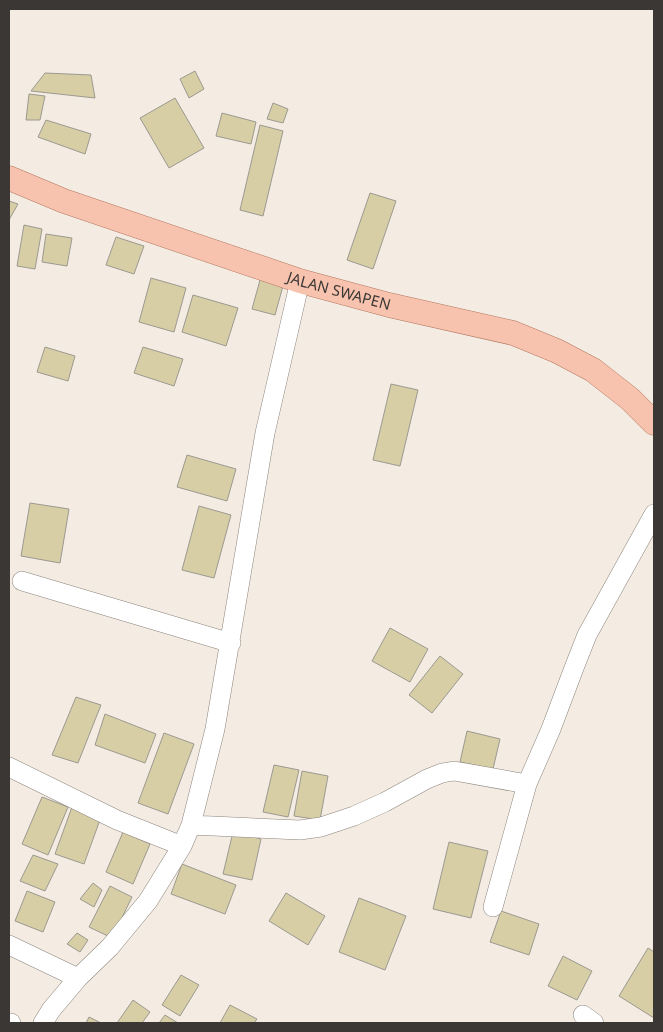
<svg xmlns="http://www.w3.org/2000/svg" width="663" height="1032" font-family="'Noto Sans',sans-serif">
	<rect width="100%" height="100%" fill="#f4ece3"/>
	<path fill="#d7cea6" stroke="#9b9990" d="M195,71L204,89L189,98L180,79Z
		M45,73L91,75L95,98L31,91Z
		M29,94L45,96L40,120H26Z
		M175,98L204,148L169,168L140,118Z
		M273,103L288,109L283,123L267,119Z
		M222,113L256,122L251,144L216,136Z
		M46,120L91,134L85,154L38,137Z
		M260,125L283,131L263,216L240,210Z
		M370,193L396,201L373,269L347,260Z
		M9,201L18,204L9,220Z
		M24,225L42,229L35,269L17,266Z
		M46,234L72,238L67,266L42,262Z
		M116,237L144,246L134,274L106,265Z
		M151,278L186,288L174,332L139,322Z
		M260,280L283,286L275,315L252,309Z
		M193,295L238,308L226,346L182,332Z
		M45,347L75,356L68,381L37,372Z
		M143,347L183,359L174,386L134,373Z
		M391,384L418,390L400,466L373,460Z
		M187,455L236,469L227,501L177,487Z
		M30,503L69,509L60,563L21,556Z
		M199,506L231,515L214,578L182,570Z
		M390,628L428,649L410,682L372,661Z
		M440,656L463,674L432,713L409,695Z
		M76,697L101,705L78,763L52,755Z
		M105,714L156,734L145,763L95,745Z
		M467,731L500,739L493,769L460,762Z
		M164,733L194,744L168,814L138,803Z
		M274,765L299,770L288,817L263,812Z
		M302,771L328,776L320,820L294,816Z
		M42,797L68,807L48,855L22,844Z
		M72,807L101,817L84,864L55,854Z
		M123,832L150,844L133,884L106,872Z
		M233,832L261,839L252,880L223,874Z
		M449,842L488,851L471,918L433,909Z
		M33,855L58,864L45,891L20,881Z
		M182,864L236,885L225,914L171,894Z
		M93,883L102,890L94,907L80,899Z
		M110,886L132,897L112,938L89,927Z
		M27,891L55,902L43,932L15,921Z
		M286,893L325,916L308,945L269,921Z
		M359,898L406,916L385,970L339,952Z
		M501,911L539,924L529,955L490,942Z
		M77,933L88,940L80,952L67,944Z
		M648,948L654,952V1018L619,996Z
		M563,956L592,971L577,1000L548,986Z
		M181,975L199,985L180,1016L162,1005Z
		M133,1000L150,1012L142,1023H117Z
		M230,1005L257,1019L254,1023H220Z
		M165,1015L178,1023H159Z
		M89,1017L101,1023H86Z"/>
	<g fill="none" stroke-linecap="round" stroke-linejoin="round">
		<g stroke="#8c857d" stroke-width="20">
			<path id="minor" d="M22,581L231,643
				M9,767L117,820L182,846
				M191,825L300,830L321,827L354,816L385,802L427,779L442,773L454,771L527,784
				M493,907L527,784L551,729L574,668L587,635L654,514
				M9,945L78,978
				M583,1015L594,1023
				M9,1023H11
				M43,1023L51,1010L78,978L110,947L148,901L182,846L191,825L215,729L265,433L300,281"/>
		</g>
		<g stroke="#b27860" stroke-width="25">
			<g id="major">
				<path id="s1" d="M9,178L64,201L300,281L389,305L513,333L557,351L593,370L630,399L654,423"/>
			</g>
		</g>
		<use href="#minor" stroke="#fff" stroke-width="19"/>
		<use href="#major" stroke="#f8c3ae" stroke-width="24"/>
	</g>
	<g text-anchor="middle" stroke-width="4.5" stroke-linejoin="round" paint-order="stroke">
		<g font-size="15" fill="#3a3734" stroke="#fff">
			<text dy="5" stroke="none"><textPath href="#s1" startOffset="349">JALAN SWAPEN</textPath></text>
		</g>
	</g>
	<rect width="663" height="1032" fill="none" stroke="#3a3734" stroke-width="20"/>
</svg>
